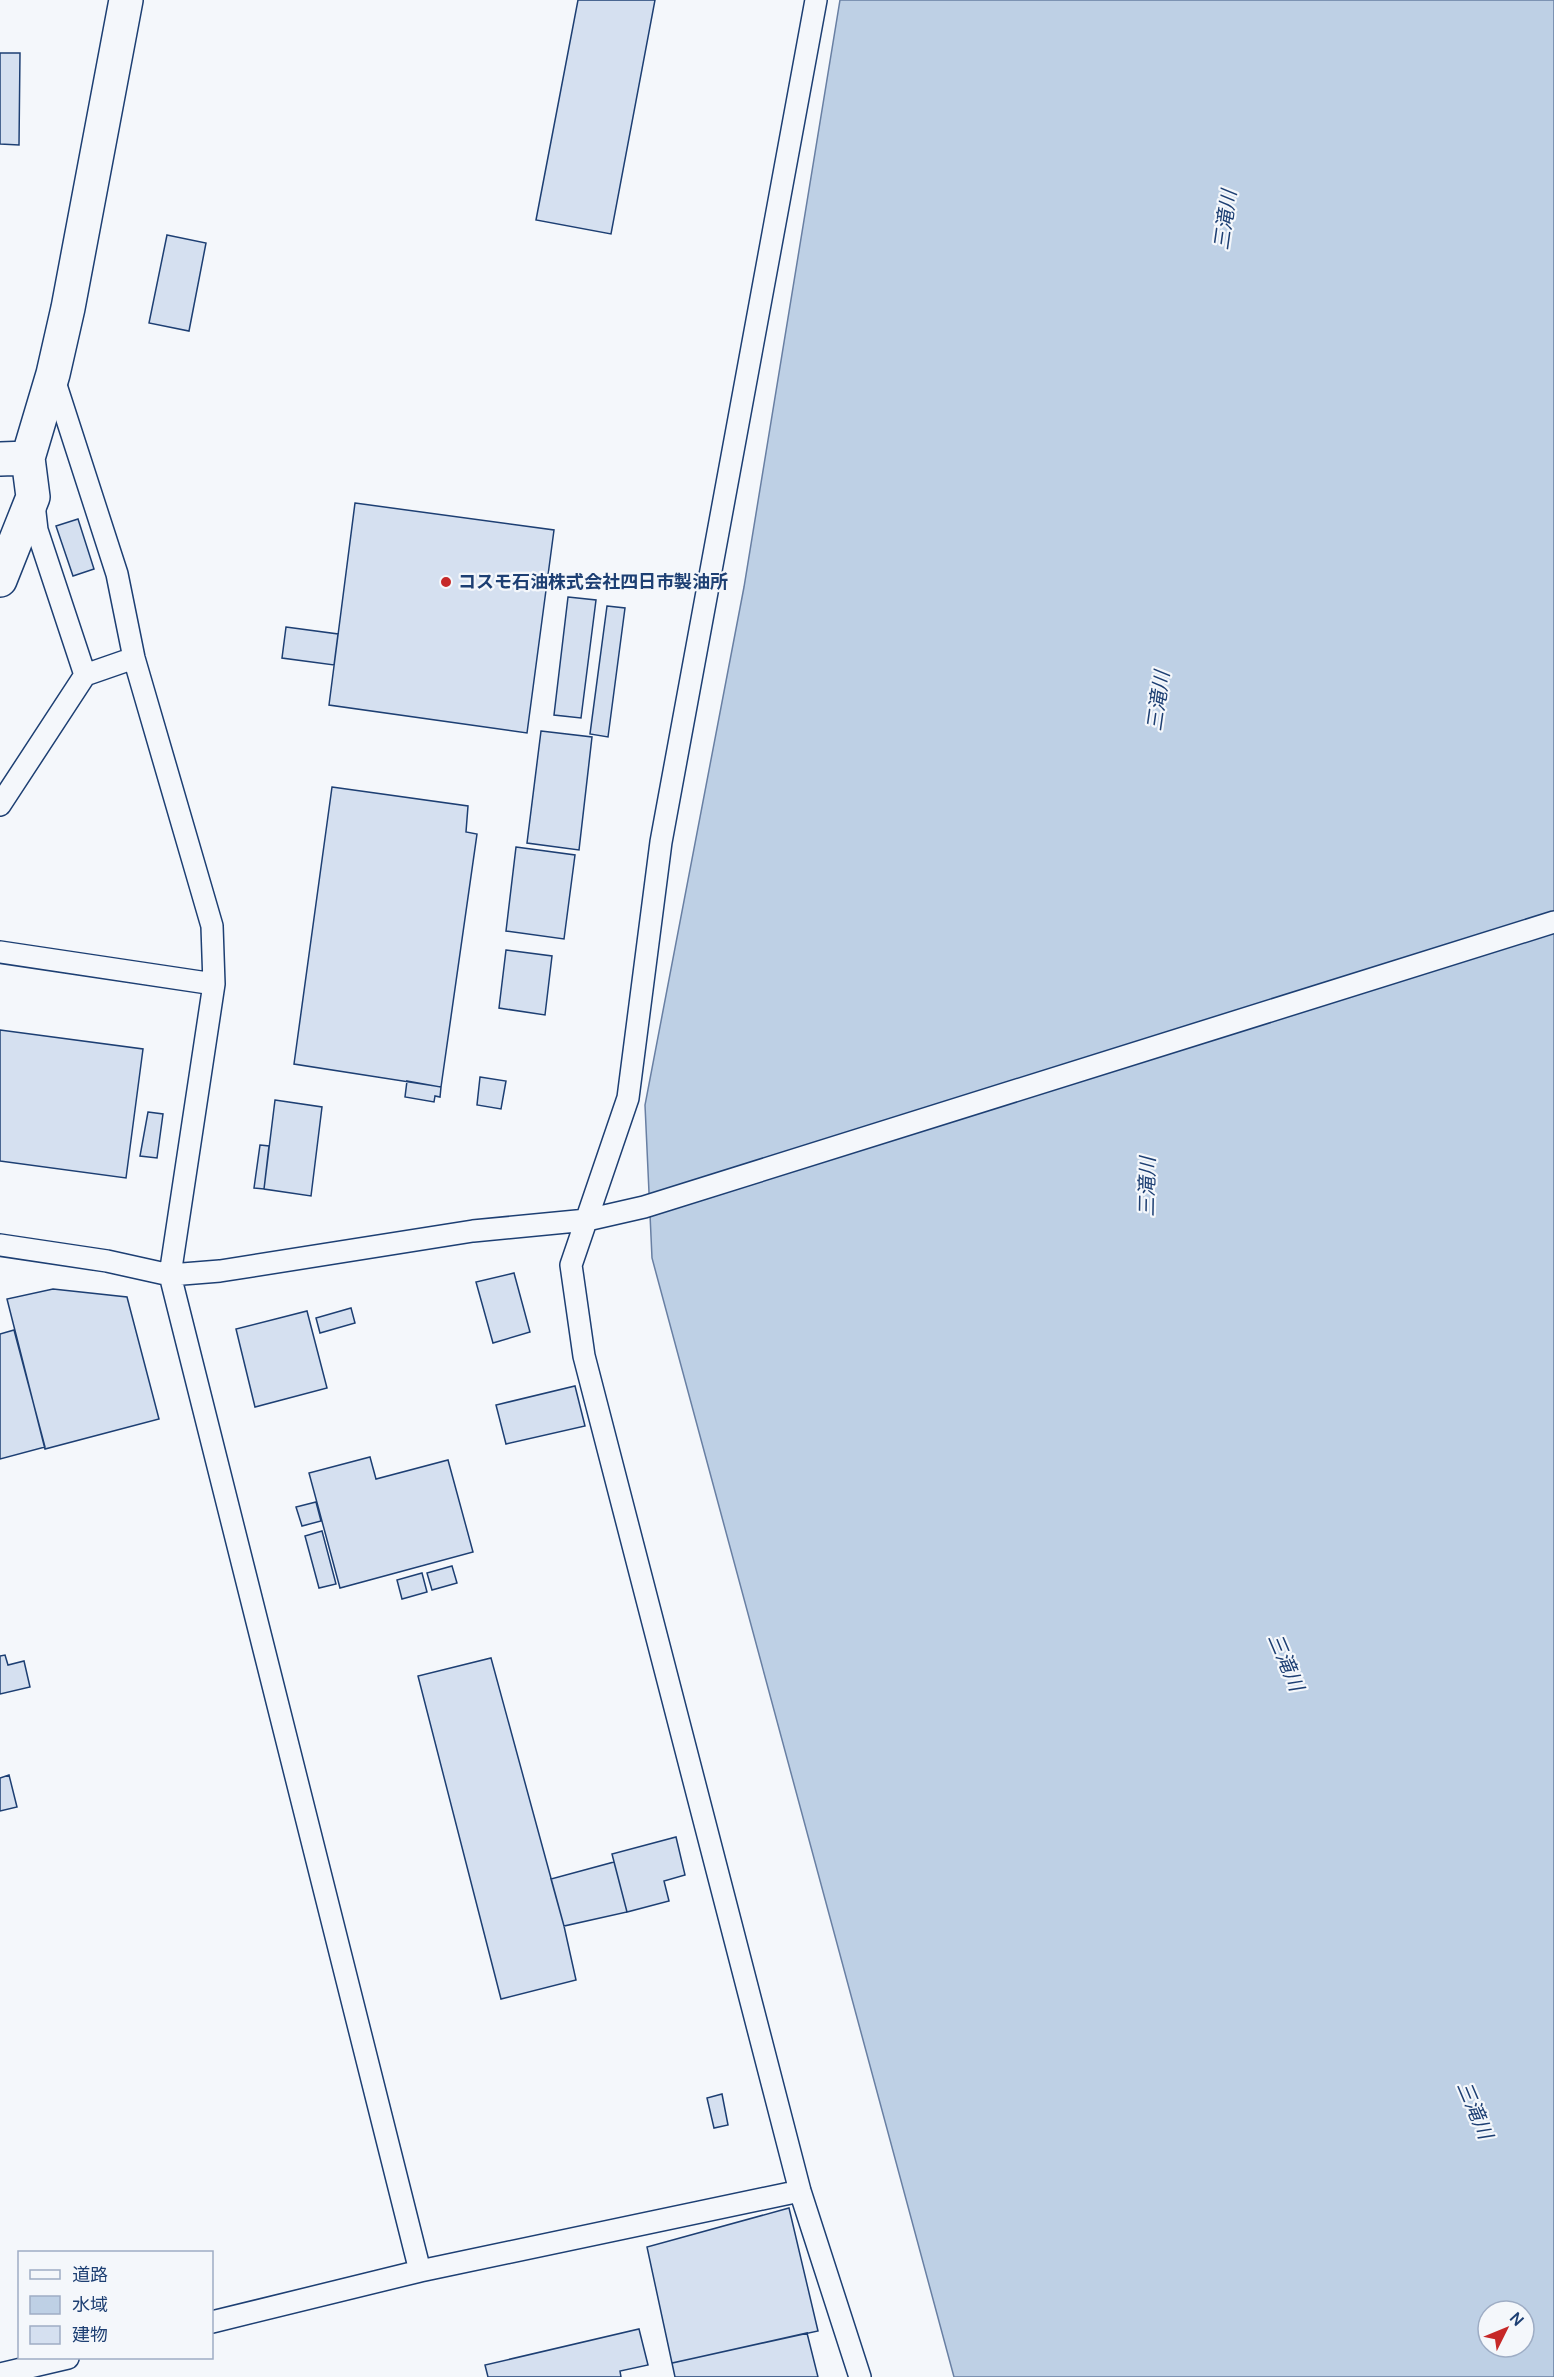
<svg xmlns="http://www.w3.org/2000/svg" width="1554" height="2377" font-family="Manrope,'Noto Sans JP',sans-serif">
	<rect width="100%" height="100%" fill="#f4f7fb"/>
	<path fill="#bed0e5" stroke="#687fa3" stroke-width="1.5" fill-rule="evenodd" d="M840,0H1554V2377H954L652,1258L645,1105L744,587ZM1488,2311H1524V2347H1488Z"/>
	<path fill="#d5e0f0" stroke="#1d3f73" stroke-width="1.5" d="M578,0H655L611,234L536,220Z
		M0,53H20L19,145L0,144Z
		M167,235L206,243L189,331L149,323Z
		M355,503L554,530L527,733L329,705Z
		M78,519L94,569L73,576L56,526Z
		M568,597L596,600L581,718L554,715Z
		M607,606L625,608L608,737L590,734Z
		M286,627L338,634L334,665L282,658Z
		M541,731L592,737L579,850L527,843Z
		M332,787L468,806L466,832L477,834L441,1087L294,1064Z
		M516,847L575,855L564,939L506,931Z
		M506,950L552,956L545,1015L499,1008Z
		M0,1030L143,1049L126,1178L0,1161Z
		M480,1077L506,1081L501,1109L477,1105Z
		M407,1081L441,1087L440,1097L435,1096L434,1102L405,1097Z
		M275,1100L322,1107L311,1196L264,1189Z
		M148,1112L163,1114L157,1158L140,1156Z
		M260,1145L269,1146L264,1189L254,1188Z
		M514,1273L530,1332L493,1343L476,1282Z
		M53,1289L127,1297L159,1419L45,1449L7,1299Z
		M351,1308L355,1323L320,1333L316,1318Z
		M307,1311L327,1388L255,1407L236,1329Z
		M14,1330L45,1447L0,1459V1334Z
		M575,1386L585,1426L506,1444L496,1405Z
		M370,1457L376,1479L448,1460L473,1552L340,1588L309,1473Z
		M316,1502L321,1521L302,1526L296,1507Z
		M322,1531L336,1584L319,1588L305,1536Z
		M452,1566L457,1583L432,1590L427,1573Z
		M422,1573L427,1592L402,1599L397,1580Z
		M5,1655L8,1665L24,1661L30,1687L0,1694V1656Z
		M491,1658L564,1926L576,1980L501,1999L418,1676Z
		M9,1775L17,1807L0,1811V1778Z
		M676,1837L685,1875L664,1881L669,1901L627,1912L612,1854Z
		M614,1862L627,1912L564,1926L551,1879Z
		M722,2094L728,2125L714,2128L707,2098Z
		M789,2208L818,2331L672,2363L647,2247Z
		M639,2329L648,2365L620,2371L621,2377H488L485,2365Z
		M807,2333L818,2377H675L672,2363Z"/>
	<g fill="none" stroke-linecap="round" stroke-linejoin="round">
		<g stroke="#1d3f73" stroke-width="24">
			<path id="lane" d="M816,0L661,842L628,1098L571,1265L584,1356L800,2191L860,2377
				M53,376L117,574L134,658L212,926L214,984L170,1275L420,2271
				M34,504L37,530L85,675
				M0,805L85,675L134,658
				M0,952L214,984
				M0,1245L107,1261L170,1275L220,1271L473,1231L587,1220L644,1207L1554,922
				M212,2322L420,2271L800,2191
				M0,2374L68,2358"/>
		</g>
		<g stroke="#1d3f73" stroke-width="36">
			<path id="street" d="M0,459L28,458
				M0,580L33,497L28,458L53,374L68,308L126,0"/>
		</g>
		<use href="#lane" stroke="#f4f7fb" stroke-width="21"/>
		<use href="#street" stroke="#f4f7fb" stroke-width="33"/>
	</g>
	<circle fill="#c62828" stroke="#f4f7fb" stroke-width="2" cx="446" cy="582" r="6"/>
	<g text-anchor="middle" stroke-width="4.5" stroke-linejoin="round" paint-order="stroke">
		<g font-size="18" font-weight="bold" fill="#1d3f73" stroke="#f4f7fb" text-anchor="start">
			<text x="458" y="588">コスモ石油株式会社四日市製油所</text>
		</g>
		<g font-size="20" font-style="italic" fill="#1d3f73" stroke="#f4f7fb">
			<text transform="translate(1225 220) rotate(-82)" y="7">三滝川</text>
			<text transform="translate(1158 701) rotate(-82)" y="7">三滝川</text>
			<text transform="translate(1147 1187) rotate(-89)" y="7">三滝川</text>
			<text transform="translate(1286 1662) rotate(67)" y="7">三滝川</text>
			<text transform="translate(1475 2110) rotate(67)" y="7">三滝川</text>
		</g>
	</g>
	<rect x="18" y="2251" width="195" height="108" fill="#f4f7fb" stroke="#9eadc5" stroke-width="1.5"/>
	<rect x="30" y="2270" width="30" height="9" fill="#f4f7fb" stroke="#9eadc5" stroke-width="1.5"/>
	<text x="72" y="2281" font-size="18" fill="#1d3f73">道路</text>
	<rect x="30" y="2296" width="30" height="18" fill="#bed0e5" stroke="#9eadc5" stroke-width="1.5"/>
	<text x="72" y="2311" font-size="18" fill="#1d3f73">水域</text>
	<rect x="30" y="2326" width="30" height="18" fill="#d5e0f0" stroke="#9eadc5" stroke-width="1.5"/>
	<text x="72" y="2341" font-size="18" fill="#1d3f73">建物</text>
	<g transform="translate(1506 2329) rotate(47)"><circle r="28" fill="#f4f7fb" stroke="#9eadc5" stroke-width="1.5"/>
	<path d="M0-4.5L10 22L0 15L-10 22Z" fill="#c62828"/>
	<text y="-9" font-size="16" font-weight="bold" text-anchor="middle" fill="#1d3f73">N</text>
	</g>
</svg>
